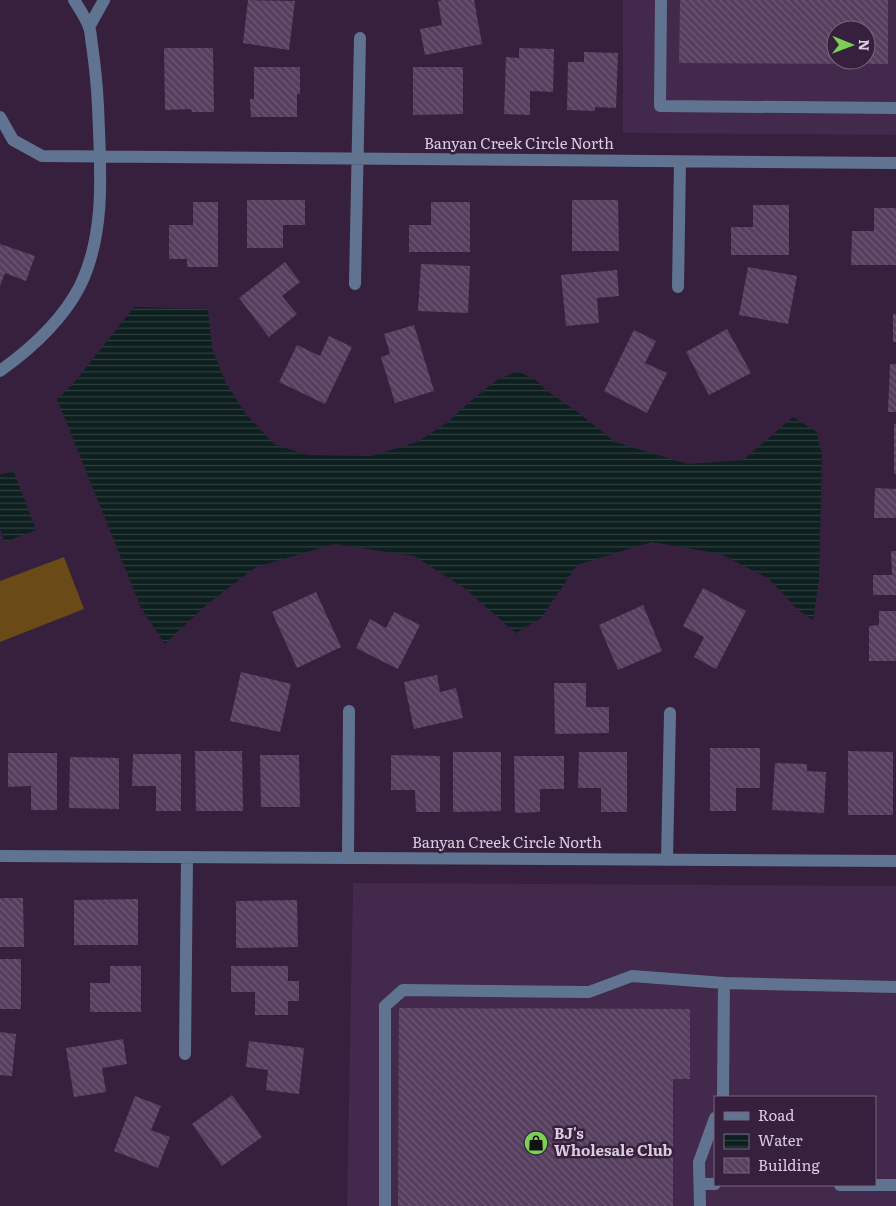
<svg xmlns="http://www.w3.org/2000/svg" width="896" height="1206" font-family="Literata,serif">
	<defs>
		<pattern id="water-rules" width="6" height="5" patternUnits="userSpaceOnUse" patternTransform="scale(1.25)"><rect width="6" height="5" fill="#0e1f1f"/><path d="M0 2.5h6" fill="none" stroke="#303e3f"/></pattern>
		<pattern id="building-back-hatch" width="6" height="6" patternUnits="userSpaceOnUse" patternTransform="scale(1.25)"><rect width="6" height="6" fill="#563f5e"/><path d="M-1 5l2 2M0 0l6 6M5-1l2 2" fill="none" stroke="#6e5a75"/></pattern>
	</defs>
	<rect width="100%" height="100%" fill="#36203d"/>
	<path fill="#43294b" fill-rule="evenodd" d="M623,0H896V135L623,133ZM836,30H866V60H836Z
		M353,883L896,886V1206H347ZM715,1097H875V1185H715Z"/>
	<path fill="#6a4b17" d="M64,557L84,609L0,642V581Z"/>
	<path fill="url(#water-rules)" d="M134,307L208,309L212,348L226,383L245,413L274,444L308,455L372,456L417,442L447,423L467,404L497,380L518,371L537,381L547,391L576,411L615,442L688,464L743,460L793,417L817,432L822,457L819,581L813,620L798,610L769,579L721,554L652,542L577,565L541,618L516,633L463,587L414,556L335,544L256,567L206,605L165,644L141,608L57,399L73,384Z
		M13,470L36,530L5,542L0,529V475Z"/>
	<path fill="url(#building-back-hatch)" fill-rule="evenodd" d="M248,0L295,1L289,50L243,43Z
		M443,0H474L482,44L425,55L420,29L442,25L438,1Z
		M680,0H888V64L679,63ZM836,30H866V60H836Z
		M164,48H213L214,112H192L191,109L165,110Z
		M519,48L554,49L553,92L530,91V115L504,114L506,57L519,58Z
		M584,52L618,53L616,108L595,107V111L567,110L568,62H584Z
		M254,67H300V94H297V117H251L250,99H254Z
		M413,67H463V114L413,115Z
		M247,200H305V225H283V248H247Z
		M572,200H618L619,251H572Z
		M193,202H218V267H187V259H169V225H193Z
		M431,202H470V252H409V225H431Z
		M753,205H789V255H731V227H753Z
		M874,208H896V265H851L852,231H874Z
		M0,244L35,256L26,281L5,273L0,286Z
		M285,262L300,282L282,296L297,314L269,337L239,298Z
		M421,264L470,266L468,313L418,311Z
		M748,267L797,276L788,324L739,315Z
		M617,270L619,296L597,298L599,323L566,326L561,275Z
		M893,314H896V342H893Z
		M414,325L434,391L395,403L381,357L390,354L384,334Z
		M727,329L751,373L709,395L686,352Z
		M634,330L656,341L645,363L667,373L647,413L604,391Z
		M329,336L352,347L325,404L279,382L297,345L320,356Z
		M890,364H896V412H888Z
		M894,424H896V474H894Z
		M875,488L896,489V518H874Z
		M891,551H896V595H873V575H892Z
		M703,588L746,611L716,669L694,657L704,637L683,626Z
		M316,592L341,647L297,668L272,612Z
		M643,605L662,651L618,670L599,625Z
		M879,611H896V661H869V626L879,625Z
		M394,612L420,625L398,669L356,648L370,619L386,628Z
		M241,672L291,684L280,732L230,721Z
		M437,675L440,692L456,688L463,718L414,729L404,682Z
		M554,683H586V707H609V733L555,734Z
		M710,748H760V788H736V811H710Z
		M195,751H242L243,811H196Z
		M848,751L893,752V815H848Z
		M453,752H501V811L453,812Z
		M579,752H627V812H601V788H578Z
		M8,753H57V810H31V786L8,787Z
		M133,754H181V811H156V786H132Z
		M260,755H299L300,807H261Z
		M391,755L440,756V812H416L415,790H391Z
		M514,756H564V789H540V812L515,813Z
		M70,757L119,758V809L69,808Z
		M775,763L807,764V771L826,772L824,813L772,810Z
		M0,898H23L24,947H0Z
		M138,899V945H74V900Z
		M297,900L298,947L236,948V901Z
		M0,959H21V1009H0Z
		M110,966H141V1012H90V983H110Z
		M231,966H288V981H299V1001H288V1015H255V992H231Z
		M399,1008L690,1009V1079H673V1206H398Z
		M0,1032L16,1034L12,1076L0,1075Z
		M123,1039L127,1064L102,1068L106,1092L74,1097L66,1048Z
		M249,1041L304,1048L299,1094L266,1090L268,1070L246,1067Z
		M232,1095L262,1137L222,1166L192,1124Z
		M135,1096L161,1106L151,1130L170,1137L158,1168L114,1151Z"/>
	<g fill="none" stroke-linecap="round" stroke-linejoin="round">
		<path stroke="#607491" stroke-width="12" d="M661,0L660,106L896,108
			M89,27L104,0
			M0,117L13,140L42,156L896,163
			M355,284L360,38
			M678,287L680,162
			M0,371C32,348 62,321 80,286C107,231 100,165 98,106C97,85 95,66 92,45C91,40 91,32 89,27C86,18 79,8 74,0
			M0,856L896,861
			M348,858L349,711
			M667,860L670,713
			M185,1054L187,857
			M723,1097L724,983L896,987
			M700,1184H715
			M840,1185H896
			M385,1206V1006L403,990L589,992L632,976L724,983
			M700,1206L699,1162L715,1118"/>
	</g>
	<defs>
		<g id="shop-disc" transform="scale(1.25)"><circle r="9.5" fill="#7bd156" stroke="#36203d"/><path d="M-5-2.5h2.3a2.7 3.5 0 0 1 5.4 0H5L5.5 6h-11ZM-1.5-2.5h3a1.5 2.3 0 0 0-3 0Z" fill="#111"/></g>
	</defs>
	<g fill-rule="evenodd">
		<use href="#shop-disc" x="536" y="1143"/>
	</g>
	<g text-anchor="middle" stroke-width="5" stroke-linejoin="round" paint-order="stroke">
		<g font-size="15" fill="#dacddf" stroke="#36203d">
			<text x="519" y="149">Banyan Creek Circle North</text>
			<text x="507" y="848">Banyan Creek Circle North</text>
		</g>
		<g font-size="15" font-weight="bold" fill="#dacddf" stroke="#36203d" text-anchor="start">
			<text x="554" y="1139">BJ's<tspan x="554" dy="17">Wholesale Club</tspan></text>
		</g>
	</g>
	<rect x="714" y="1096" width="162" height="90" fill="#36203d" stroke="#78657e"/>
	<rect x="724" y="1112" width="25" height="8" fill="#607491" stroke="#78657e"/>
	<text x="758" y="1121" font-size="15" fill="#dacddf">Road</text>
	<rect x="724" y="1134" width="25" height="15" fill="url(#water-rules)" stroke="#78657e"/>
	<text x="758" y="1146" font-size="15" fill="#dacddf">Water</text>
	<rect x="724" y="1158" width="25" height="15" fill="url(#building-back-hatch)" stroke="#78657e"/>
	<text x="758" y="1171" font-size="15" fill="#dacddf">Building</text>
	<g transform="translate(851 45) rotate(91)"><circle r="24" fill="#36203d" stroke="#78657e"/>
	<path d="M0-4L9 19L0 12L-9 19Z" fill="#7bd156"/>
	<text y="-8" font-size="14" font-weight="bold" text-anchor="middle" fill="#dacddf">N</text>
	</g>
</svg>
